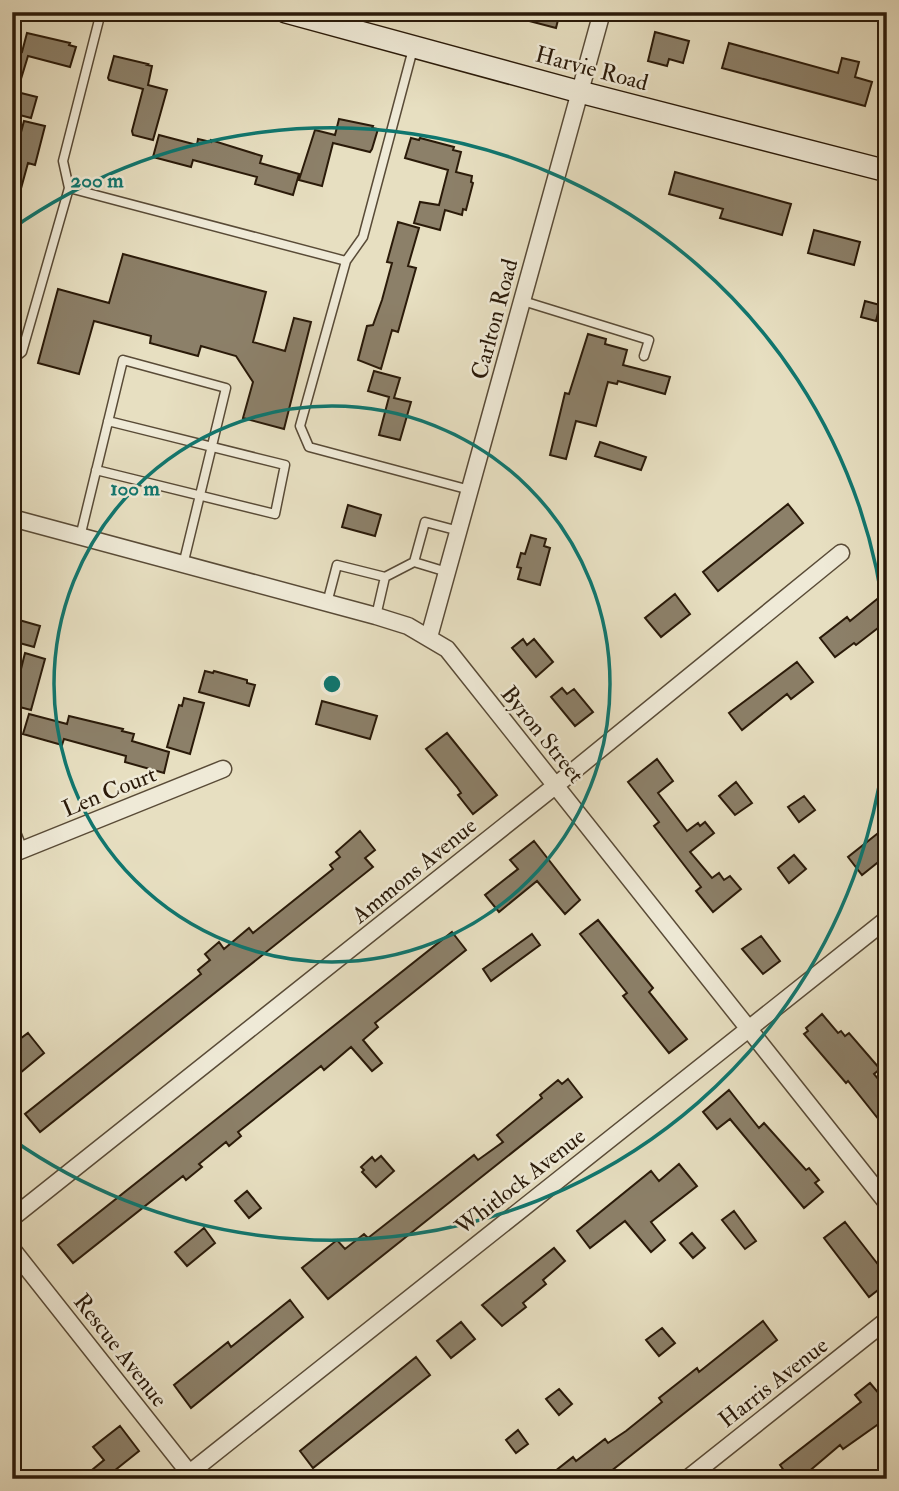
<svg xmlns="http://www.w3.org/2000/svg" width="899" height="1491" font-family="'IM FELL Double Pica',serif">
	<rect width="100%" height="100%" fill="#e7dfc1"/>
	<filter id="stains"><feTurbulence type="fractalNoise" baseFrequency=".00286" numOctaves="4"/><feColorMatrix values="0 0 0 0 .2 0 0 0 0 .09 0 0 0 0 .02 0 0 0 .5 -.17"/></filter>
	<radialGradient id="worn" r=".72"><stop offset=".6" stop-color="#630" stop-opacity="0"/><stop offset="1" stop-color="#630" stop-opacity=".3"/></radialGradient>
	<path fill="#8c8069" stroke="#2a1a09" stroke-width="2" d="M515,12H560L556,28L514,17Z
		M655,32L689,41L683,63L669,59L667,66L648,61Z
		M27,33L70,43L69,45L76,47L70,67L28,56L17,92L37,97L31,118L12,113V50L22,52Z
		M729,43L838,73L842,58L859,62L855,77L872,82L865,106L722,68Z
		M114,56L148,64L147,65L152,66L148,85L167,90L153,140L133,135L132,131L143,89L109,80L108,78Z
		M339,119L373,126L372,128L378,129L372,149L370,152L333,143L322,186L299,180L315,130L335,135Z
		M24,121L45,126L35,165L28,163L17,203L12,202V166Z
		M159,135L197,145L198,139L211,142V140L262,156L260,163L299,174L293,195L255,184L257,177L193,160L191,167L153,157Z
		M411,138L419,140L420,138L454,147L453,150L461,152L456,172L472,176L471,182L473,183L466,210L463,209L462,215L445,210L440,230L414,223L420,202L439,205L448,170L405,158Z
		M675,172L791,204L782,235L720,218L723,209L669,194Z
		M398,222L419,228L408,266L416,268L398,332L392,330L381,369L358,360L367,326L373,325L382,300L392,263L387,262Z
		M814,230L860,242L854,265L808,253Z
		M123,254L266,292L253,342L285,351L294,318L311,322L284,429L243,418L253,382L236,356L201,346L198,356L150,343L151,336L94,321L79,374L38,363L58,289L109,303Z
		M865,301L880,305L876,321L861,317Z
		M588,334L606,339L605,344L627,350L623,365L670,377L665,394L618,381L617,384L608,382L596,426L576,421L566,459L550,455L565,393L569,394Z
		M374,371L400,378L394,398L411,402L400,440L379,435L389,397L368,391Z
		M600,442L646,457L641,470L595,456Z
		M788,504L803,523L718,591L703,572Z
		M348,505L381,515L375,536L342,527Z
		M531,535L546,539L544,546L550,548L540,585L518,579L521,568L517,567L521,553L525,554Z
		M887,591V621L856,645L854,643L835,657L820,638L847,617L850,621Z
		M675,594L690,614L661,637L645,618Z
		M12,618L40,626L34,647L12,641Z
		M523,639L527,645L534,639L553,662L536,677L512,648Z
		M25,653L45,659L31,710L12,705Z
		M797,662L813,682L791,699L787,694L742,730L729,713Z
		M205,671L213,673L214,671L247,680V683L255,685L249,706L199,692Z
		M562,688L567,694L574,689L593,712L575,726L551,697Z
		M184,698L204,703L190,754L167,747L179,705L182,706Z
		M322,701L377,716L370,739L316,724Z
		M29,714L67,724L69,716L123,729L122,731L134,734L132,741L169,752L164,773L125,762L126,756L64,739L62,745L23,734Z
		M447,733L497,795L473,814L458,795L461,793L457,787L426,749Z
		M657,759L673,781L658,793L687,831L698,823L700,826L705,822L714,833L690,852L712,878L719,873L724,880L730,876L741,889L713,912L696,891L701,887L654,826L659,822L628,782Z
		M736,782L752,803L735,815L719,796Z
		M804,796L815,810L799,822L788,807Z
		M887,826V855L862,875L848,857Z
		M360,831L375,850L365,858L373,867L40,1132L25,1114L201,974L198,970L210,960L205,954L219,942L224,949L249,928L253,933L333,869L330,865L340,857L336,852Z
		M534,841L580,900L565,914L537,881L499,912L485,895L518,869L510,860Z
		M794,855L806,869L789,883L778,868Z
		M598,920L653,988L649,992L687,1039L669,1053L623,996L627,993L580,934Z
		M452,932L466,950L375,1023L378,1027L363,1040L382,1063L372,1071L351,1047L324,1070L321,1066L238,1132L241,1136L229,1146L226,1142L199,1164L202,1167L186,1180L183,1176L73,1263L58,1245Z
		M532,934L540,945L491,981L483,969Z
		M761,936L780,961L763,974L742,949Z
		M822,1014L838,1033L841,1031L845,1036L849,1033L880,1069L874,1074L887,1090V1130L848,1081L846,1083L804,1034L808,1031L806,1028Z
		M28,1033L44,1053L20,1073L12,1064V1045Z
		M568,1079L582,1097L328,1299L302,1268L337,1240L345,1249L364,1234L368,1238L474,1155L478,1160L503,1142L497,1135L542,1098L540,1095L558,1080L562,1084Z
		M729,1090L759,1128L764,1123L806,1170L809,1168L819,1180L815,1183L823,1192L804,1208L730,1119L717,1129L703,1112Z
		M381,1156L394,1171L376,1187L362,1172L364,1170L361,1167L372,1157L375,1161Z
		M679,1164L697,1186L651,1222L665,1240L651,1252L625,1221L590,1248L577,1231L651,1171L659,1181Z
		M247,1191L261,1208L249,1218L235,1201Z
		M734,1211L756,1241L745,1249L722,1220Z
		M845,1222L880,1267L887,1262V1283L869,1297L824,1238Z
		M204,1228L215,1243L187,1266L175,1252Z
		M692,1233L705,1248L693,1258L680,1243Z
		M554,1248L565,1261L543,1280L546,1284L523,1303L526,1307L502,1326L482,1305Z
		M290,1300L303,1317L191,1408L174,1385L228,1342L231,1347Z
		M763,1321L777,1340L601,1479H545L573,1457L576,1461L605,1439L608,1443L626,1431L662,1402L659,1398L697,1368L699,1372Z
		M461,1322L475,1339L451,1358L437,1341Z
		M662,1328L675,1343L659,1356L646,1340Z
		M416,1357L430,1375L313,1468L300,1451Z
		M870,1383L887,1403V1418L843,1449L840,1445L800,1479H790L780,1465L861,1402L855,1395Z
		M559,1389L572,1404L559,1415L546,1399Z
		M120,1426L139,1451L104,1479H81L104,1460L93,1447Z
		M518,1430L528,1444L516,1453L506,1440Z"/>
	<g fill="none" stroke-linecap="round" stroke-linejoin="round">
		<g stroke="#594b37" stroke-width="11">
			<path id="lane" d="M413,49L363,237L346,261L300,426L309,447L470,490
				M69,188L346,261
				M523,301L649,340L644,356
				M12,360L22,352L69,188L63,161L101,12
				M96,470L275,514L285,465L108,421
				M80,537L123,360L226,388L183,565
				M447,572L414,562L425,522L459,531
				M327,603L337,565L385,577
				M376,616L385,577L414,562
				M12,822L23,850"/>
		</g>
		<g stroke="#594b37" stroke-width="19">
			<path id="street" d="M12,518L376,616L408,626L447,649L887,1203
				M429,637L602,12
				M12,854L223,769
				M12,1218L555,786L841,553
				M12,1249L194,1479
				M182,1479L887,919
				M687,1479L887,1320"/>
		</g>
		<g stroke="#2a1a09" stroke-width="24">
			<path id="secondary" d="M286,12L580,92L887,171"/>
		</g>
		<use href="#lane" stroke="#efead7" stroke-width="8"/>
		<use href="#street" stroke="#efead7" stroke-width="16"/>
		<use href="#secondary" stroke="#efead7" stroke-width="21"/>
	</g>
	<g fill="none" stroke="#0f766e" stroke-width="3.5">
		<circle cx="332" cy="684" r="278"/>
		<path d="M886 737A557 557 0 0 1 13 1140M13 228A557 557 0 0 1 886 631"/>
	</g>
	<g text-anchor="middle" stroke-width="5" stroke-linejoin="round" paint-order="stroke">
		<g font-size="23" fill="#2a1a09" stroke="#efead7">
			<text transform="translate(592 68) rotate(15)" y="8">Harvie Road</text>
			<text transform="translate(494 319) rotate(-75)" y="8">Carlton Road</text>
			<text transform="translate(543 734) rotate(51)" y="8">Byron Street</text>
			<text transform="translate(109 791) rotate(-22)" y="8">Len Court</text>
			<text transform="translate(414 870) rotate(-39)" y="8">Ammons Avenue</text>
			<text transform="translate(520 1181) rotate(-38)" y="8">Whitlock Avenue</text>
			<text transform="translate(121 1350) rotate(52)" y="8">Rescue Avenue</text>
			<text transform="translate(773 1382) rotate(-38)" y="8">Harris Avenue</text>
		</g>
	</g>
	<circle cx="332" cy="684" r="10" fill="#0f766e" stroke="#efead7" stroke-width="3.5"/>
	<g font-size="21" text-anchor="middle" font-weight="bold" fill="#0f766e" stroke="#efead7" stroke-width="5" stroke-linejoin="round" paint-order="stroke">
		<text x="97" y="187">200 m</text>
		<text x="135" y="495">100 m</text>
	</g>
	<rect width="899" height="1491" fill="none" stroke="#e7dfc1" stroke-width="42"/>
	<rect x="14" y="14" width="871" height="1463" fill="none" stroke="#2a1a09" stroke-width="3.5"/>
	<rect x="21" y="21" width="857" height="1449" fill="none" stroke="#2a1a09" stroke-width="2"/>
	<rect width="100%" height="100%" filter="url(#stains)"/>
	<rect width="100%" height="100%" fill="url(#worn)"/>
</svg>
